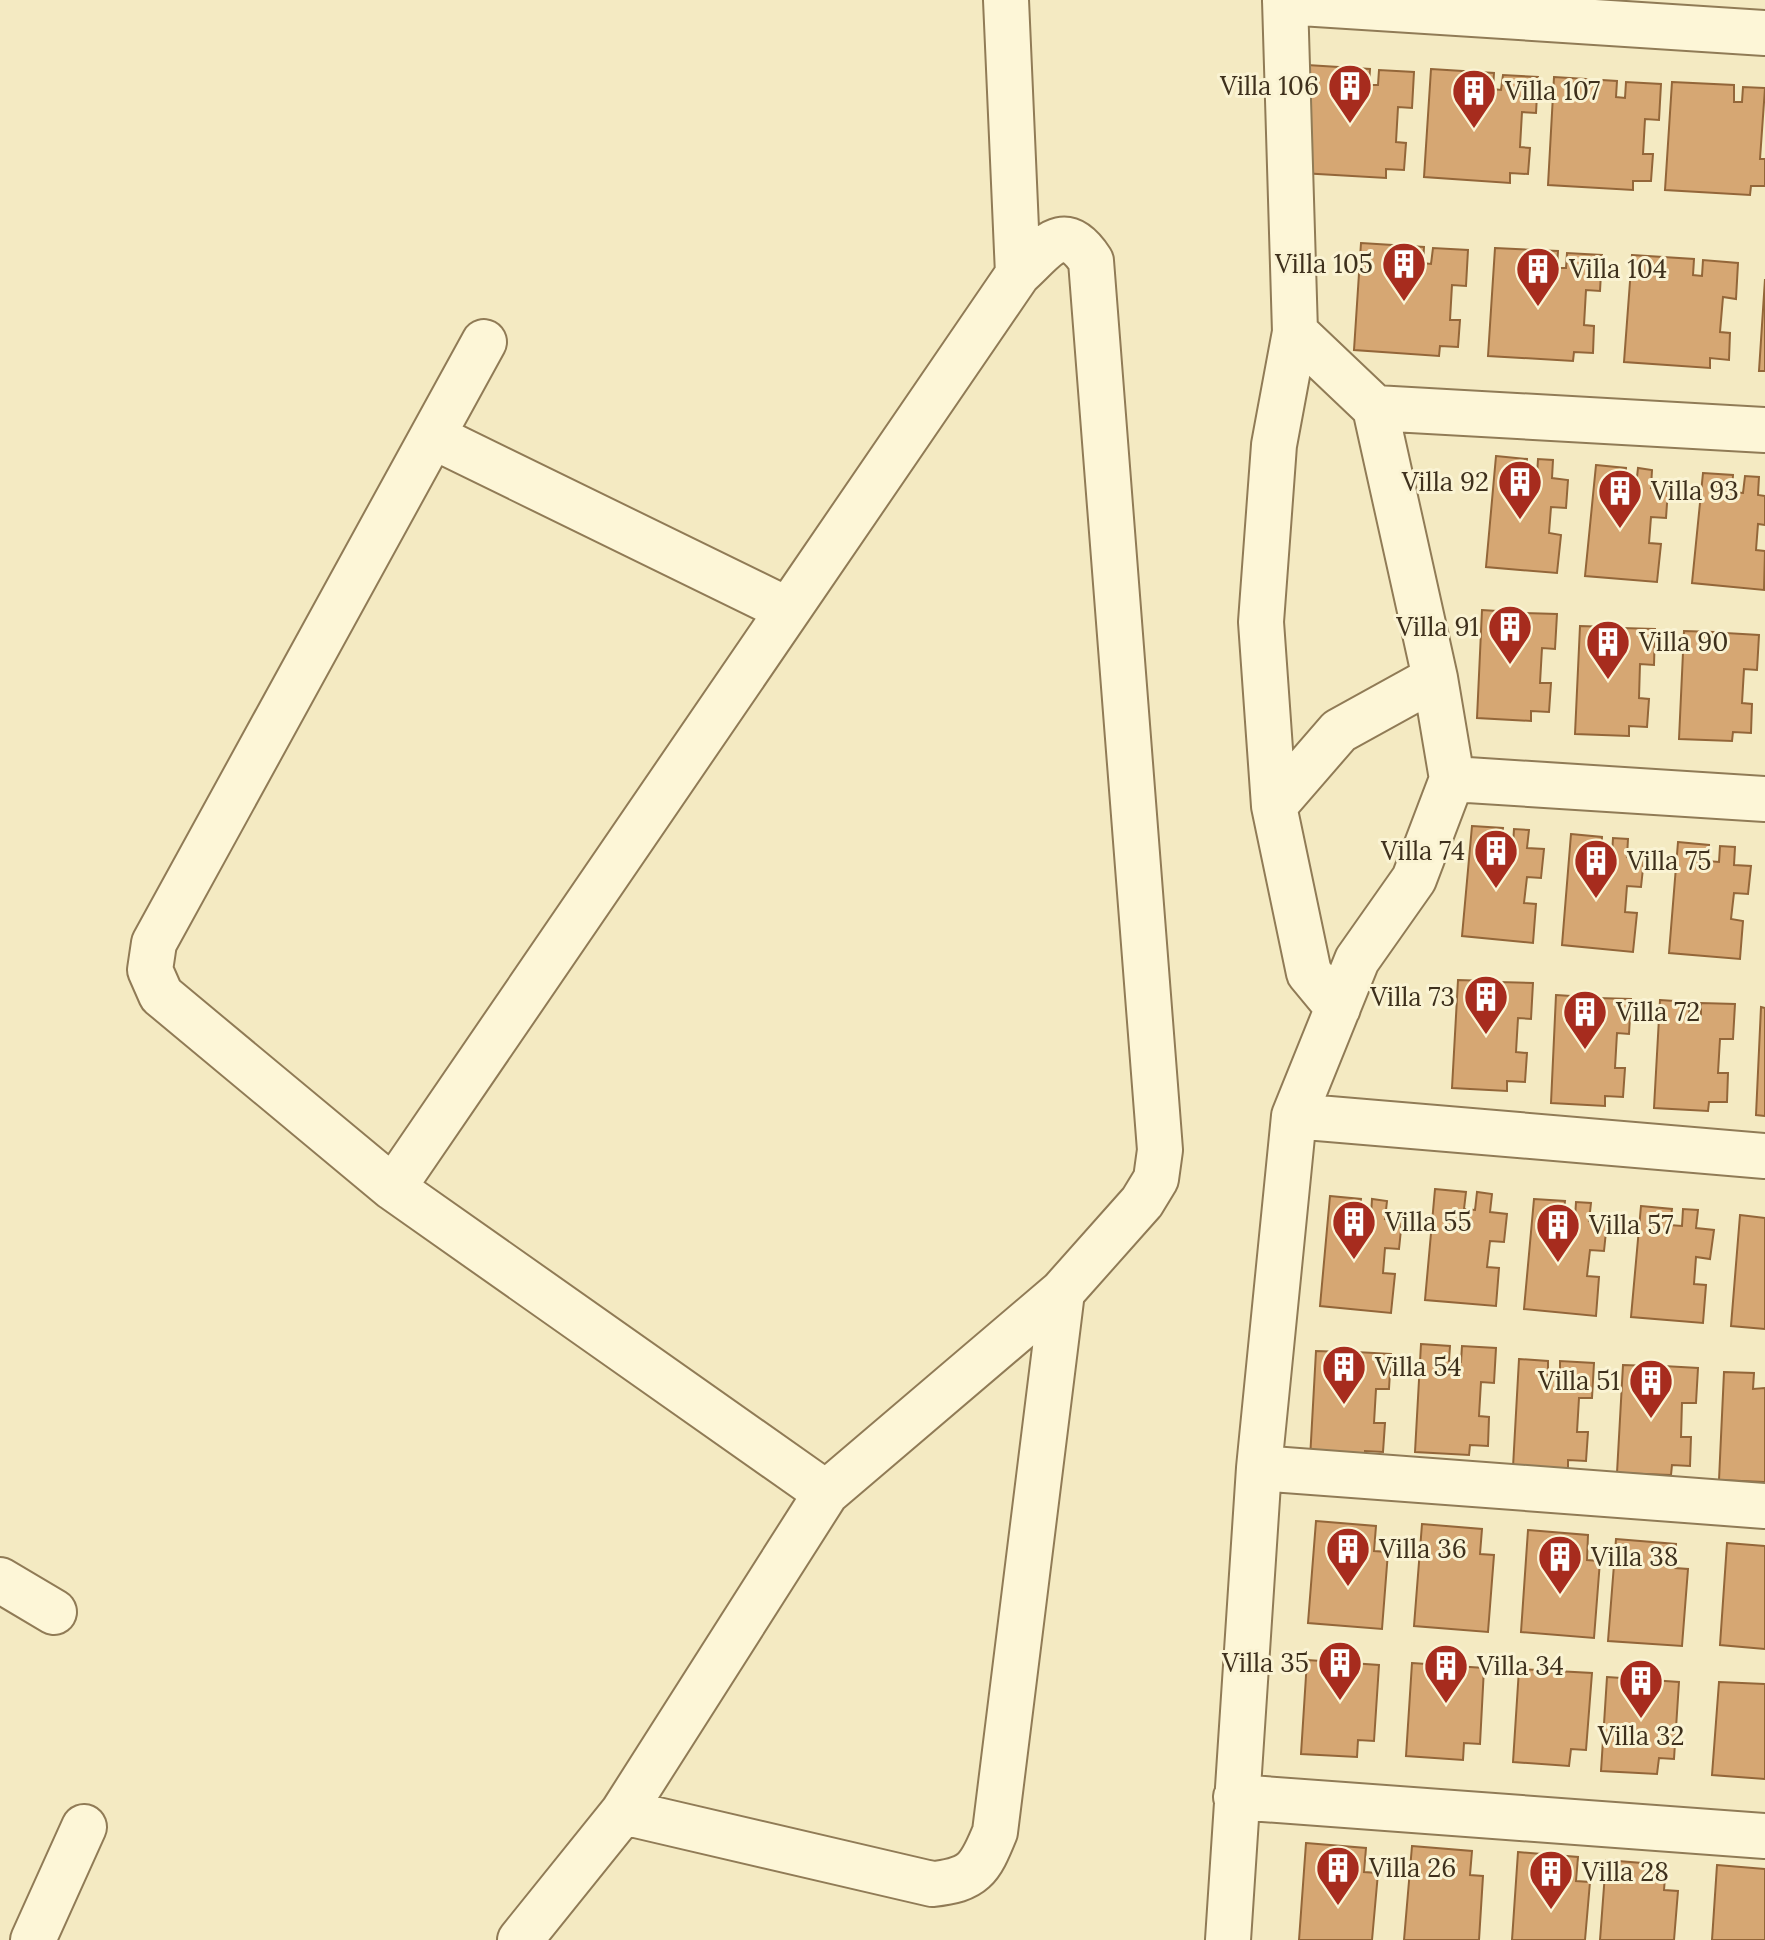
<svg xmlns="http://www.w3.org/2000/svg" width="1765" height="1940" font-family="Lora,serif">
	<rect width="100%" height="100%" fill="#f4eac2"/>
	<path fill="#d6a773" stroke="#936639" stroke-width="2" d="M1307,65L1370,69L1369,85H1378L1379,70L1414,72L1412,108L1398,107L1396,142L1406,143L1404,170L1386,169V178L1301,173Z
		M1431,69L1494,73L1493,89L1501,90L1503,75L1538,77L1536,113L1522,112L1520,147L1530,148L1528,174L1510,173V183L1424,177Z
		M1554,77L1617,81L1616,97L1625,98L1626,82L1661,84L1659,120L1645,119L1643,154H1653L1651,181H1633V190L1548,185Z
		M1672,82L1734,85V102H1742L1743,87L1765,88L1760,159H1765V186H1751L1750,195L1665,190Z
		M1361,243L1424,247L1423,263L1431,264L1433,248L1468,250L1466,286L1452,285L1450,320H1460L1458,347L1440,346L1439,356L1354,350Z
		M1495,248L1558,251L1557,268H1566L1567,253L1602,255L1600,291L1586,290L1584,325L1594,326L1593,353L1574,352L1573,361L1488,356Z
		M1632,255L1694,259L1693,275L1702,276L1703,260L1738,263L1736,299L1723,297L1720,332L1730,333L1729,360L1710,358V368L1624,362Z
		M1765,279V371H1759Z
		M1496,456L1527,459L1526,475L1537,476L1538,459L1553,460L1552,478L1568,480L1566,508L1551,507L1549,533L1561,535L1557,573L1486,567Z
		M1596,465L1626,468L1625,485L1636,486L1638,468L1652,470L1651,488L1668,489L1666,518L1651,517L1649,543L1661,544L1657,582L1585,576Z
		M1703,473L1733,475L1732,492L1743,493L1745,476L1759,477L1758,495L1765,496V525L1758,524L1756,550L1765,551L1764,590L1692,583Z
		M1482,610L1512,612L1511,628L1523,629L1524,613L1557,614L1555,649L1542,648L1540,683H1551L1549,712L1531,711V721L1477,718Z
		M1580,626L1610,627L1609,643L1621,644L1622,628L1655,629L1654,665L1640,664L1639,698L1649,699L1647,727L1629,726V736L1575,734Z
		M1684,631L1714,632L1713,649H1725L1726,633L1759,635L1757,670L1744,669L1742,703L1752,704L1751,733L1733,732L1732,741L1679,739Z
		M1472,826L1503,828L1501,844L1513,845L1514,829L1529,830L1527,848L1544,849L1541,878L1527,877L1524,903L1536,904L1533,943L1462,936Z
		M1571,834L1602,837L1601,854L1612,855L1613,838L1628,839L1627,857L1644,859L1641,887L1627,886L1625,912L1637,913L1633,952L1562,945Z
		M1678,842L1709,845L1708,861L1719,862L1720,846L1735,847L1734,865L1751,866L1748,894L1734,893L1731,919L1743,921L1740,959L1669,953Z
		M1458,980L1487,981V998H1499V982L1533,983L1531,1019L1518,1018L1516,1052L1527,1053L1525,1082L1507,1081V1091L1452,1088Z
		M1556,995L1586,997L1585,1013H1597L1598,998L1631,999L1629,1034L1617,1033L1615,1068H1625L1623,1097L1605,1096V1106L1551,1103Z
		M1660,1000L1689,1002V1018H1701V1003L1735,1004L1733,1039H1720L1718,1073H1728L1727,1102H1709L1708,1111L1654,1108Z
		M1761,1007L1765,1008V1116L1756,1115Z
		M1435,1189L1466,1192L1464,1209L1475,1210L1477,1192L1492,1194L1490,1212L1507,1214L1504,1242L1490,1241L1487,1267L1499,1268L1496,1306L1425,1300Z
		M1330,1196L1361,1199L1359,1215L1371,1216L1372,1199L1387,1201L1385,1219L1402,1220L1399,1249L1385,1248L1383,1273L1395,1274L1391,1313L1320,1306Z
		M1534,1199L1565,1201L1563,1218L1575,1219L1576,1202L1591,1203L1589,1221L1607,1222L1604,1251L1590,1250L1587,1276L1599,1277L1596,1316L1524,1309Z
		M1641,1206L1672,1209L1670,1225L1682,1226L1683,1209L1698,1210L1696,1228L1714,1230L1710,1259L1696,1257L1694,1284L1706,1285L1703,1323L1631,1317Z
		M1740,1215L1765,1218V1329L1731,1326Z
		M1421,1344L1450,1346L1449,1361L1461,1362L1462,1346L1496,1348L1494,1383L1481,1382L1479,1416L1489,1417L1488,1446L1470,1445L1469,1455L1415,1452Z
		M1316,1351L1345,1352V1368H1357V1352L1391,1354L1389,1389H1376L1374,1423H1385L1383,1452L1365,1451V1461L1310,1459Z
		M1519,1359L1548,1361V1377H1560V1361L1594,1363L1592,1398H1579L1577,1432H1588L1586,1461L1568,1460V1470L1513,1467Z
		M1623,1365L1652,1366L1651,1382H1663L1664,1366L1698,1368L1696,1403H1682L1681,1437H1691L1690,1466L1672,1465L1671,1475L1617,1473Z
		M1724,1372L1754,1373L1753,1389L1765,1388V1482L1719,1480Z
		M1316,1521L1376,1526L1374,1551L1388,1552L1382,1629L1308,1623Z
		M1422,1524L1482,1529L1480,1554L1494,1555L1488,1632L1414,1626Z
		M1528,1530L1588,1535L1587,1560L1600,1561L1594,1638L1521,1632Z
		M1616,1539L1676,1544L1675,1568L1688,1569L1682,1646L1608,1641Z
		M1727,1543L1765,1546V1649L1720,1645Z
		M1307,1660L1379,1665L1374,1741L1358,1740L1357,1757L1301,1754Z
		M1412,1663L1484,1668L1480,1744L1464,1743L1463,1760L1406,1756Z
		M1519,1669L1592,1673L1586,1750L1571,1749L1569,1766L1513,1762Z
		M1607,1677L1679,1682L1674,1759L1659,1758L1657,1774L1601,1771Z
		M1719,1682L1765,1684V1779L1712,1775Z
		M1306,1843L1366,1848L1364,1872L1378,1873L1372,1940H1299Z
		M1412,1846L1472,1851L1470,1875L1483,1876L1479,1940H1404Z
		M1518,1852L1578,1857L1576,1881L1590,1882L1585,1940H1512Z
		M1606,1860L1666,1865L1664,1890L1678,1891L1674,1940H1600Z
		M1717,1865L1765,1869V1940H1712Z"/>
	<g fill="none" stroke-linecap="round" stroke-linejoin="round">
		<g stroke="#907b56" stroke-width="48">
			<path id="minor" d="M1006,0L1018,274
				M1285,2L1765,33
				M1295,332L1274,445L1261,622L1274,806L1309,973L1338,1008
				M484,342L154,943L150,970L161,995L393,1188L826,1493
				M1375,408L1765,430
				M434,437L786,609
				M1452,779L1765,799
				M1274,806L1339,731L1435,678
				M1294,1116L1765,1156
				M393,1188L1018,274C1046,249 1063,218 1091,261L1160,1150L1156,1179L1142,1202L1062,1292L826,1493L623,1812L520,1940
				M1259,1468L1765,1506
				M0,1580L54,1612
				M1236,1797L1765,1836
				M623,1812L932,1884C974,1880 980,1869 995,1832L1062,1292
				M33,1940L84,1827
				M1228,1940L1259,1468L1294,1116L1357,960L1414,879L1452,779L1435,678L1375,408L1295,332L1285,0"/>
		</g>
		<use href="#minor" stroke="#fdf6d7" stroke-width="44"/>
	</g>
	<defs>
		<g id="building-pin" transform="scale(2.3)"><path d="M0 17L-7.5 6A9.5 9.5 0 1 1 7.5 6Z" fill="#a72c1e" stroke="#faf3d3"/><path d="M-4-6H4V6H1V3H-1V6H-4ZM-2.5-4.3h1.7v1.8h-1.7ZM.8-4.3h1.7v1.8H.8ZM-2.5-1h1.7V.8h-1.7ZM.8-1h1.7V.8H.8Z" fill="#fff"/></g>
	</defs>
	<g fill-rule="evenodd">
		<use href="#building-pin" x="1350" y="86"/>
		<use href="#building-pin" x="1474" y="91"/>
		<use href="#building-pin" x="1404" y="264"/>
		<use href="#building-pin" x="1538" y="269"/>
		<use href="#building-pin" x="1520" y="482"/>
		<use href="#building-pin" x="1620" y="491"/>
		<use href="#building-pin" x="1510" y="627"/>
		<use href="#building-pin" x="1608" y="642"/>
		<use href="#building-pin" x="1496" y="851"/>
		<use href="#building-pin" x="1596" y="861"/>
		<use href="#building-pin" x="1486" y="997"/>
		<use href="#building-pin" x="1585" y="1012"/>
		<use href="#building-pin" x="1354" y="1222"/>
		<use href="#building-pin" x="1558" y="1225"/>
		<use href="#building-pin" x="1344" y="1367"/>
		<use href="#building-pin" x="1651" y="1381"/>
		<use href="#building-pin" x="1348" y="1549"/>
		<use href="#building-pin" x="1560" y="1557"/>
		<use href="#building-pin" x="1340" y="1663"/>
		<use href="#building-pin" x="1446" y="1666"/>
		<use href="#building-pin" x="1641" y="1681"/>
		<use href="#building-pin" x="1338" y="1868"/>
		<use href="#building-pin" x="1551" y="1872"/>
	</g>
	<g text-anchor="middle" stroke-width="6" stroke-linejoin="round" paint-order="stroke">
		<g font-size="26" fill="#3e301c" stroke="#faf3d3" text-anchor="start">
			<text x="1319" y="95" text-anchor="end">Villa 106</text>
			<text x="1505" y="100">Villa 107</text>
			<text x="1373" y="273" text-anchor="end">Villa 105</text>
			<text x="1569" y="278">Villa 104</text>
			<text x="1489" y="491" text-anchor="end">Villa 92</text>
			<text x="1651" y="500">Villa 93</text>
			<text x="1479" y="636" text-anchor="end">Villa 91</text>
			<text x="1639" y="651">Villa 90</text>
			<text x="1465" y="860" text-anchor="end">Villa 74</text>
			<text x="1627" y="870">Villa 75</text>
			<text x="1455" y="1006" text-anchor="end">Villa 73</text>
			<text x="1616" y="1021">Villa 72</text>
			<text x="1385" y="1231">Villa 55</text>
			<text x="1589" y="1234">Villa 57</text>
			<text x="1375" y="1376">Villa 54</text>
			<text x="1620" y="1390" text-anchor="end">Villa 51</text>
			<text x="1379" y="1558">Villa 36</text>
			<text x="1591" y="1566">Villa 38</text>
			<text x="1309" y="1672" text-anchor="end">Villa 35</text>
			<text x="1477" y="1675">Villa 34</text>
			<text x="1641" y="1745" text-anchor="middle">Villa 32</text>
			<text x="1369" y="1877">Villa 26</text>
			<text x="1582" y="1881">Villa 28</text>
		</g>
	</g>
</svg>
